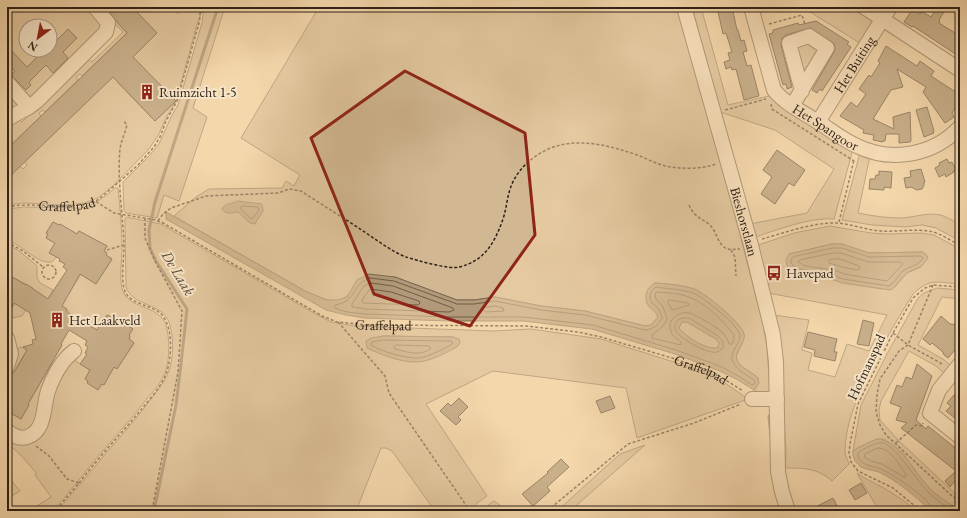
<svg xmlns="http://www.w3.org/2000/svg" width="967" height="518" font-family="'EB Garamond',serif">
	<rect width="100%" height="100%" fill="#f4d7ab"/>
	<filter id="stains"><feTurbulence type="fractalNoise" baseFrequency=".005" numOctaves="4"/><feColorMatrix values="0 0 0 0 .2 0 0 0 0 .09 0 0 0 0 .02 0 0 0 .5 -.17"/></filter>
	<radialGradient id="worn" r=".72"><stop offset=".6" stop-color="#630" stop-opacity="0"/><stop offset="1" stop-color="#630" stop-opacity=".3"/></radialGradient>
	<path fill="#d2b892" stroke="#806d55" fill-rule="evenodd" d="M7,7H90L104,25L32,100L7,77ZM26,26H50V50H26Z
		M100,7H106L104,9L128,32L82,76L80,74L76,77L78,80L45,112L43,110L39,113L41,116L7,149V123L17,118L22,122L87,57L92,62L123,32L101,10Z
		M132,7H172L178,14L186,7H200V19L198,21L176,101L167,116L158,136L148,150L114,185L98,198L84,203L63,205L24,203L7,205V177L20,166L23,169L27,165L24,162L117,72L118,83L155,121L176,101L128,62L157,33Z
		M204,7H225L193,108L207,117L179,201L164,195L157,218L126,213L124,211L123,182L149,156L159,144L171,117L178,105L202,23Z
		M319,7H678L736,219L763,324L767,348L770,392L764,394L754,390L756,388L759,379C752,371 740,369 736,358C737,350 745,342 744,335C743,324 705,293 694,289C682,285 668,284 655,283L648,305L655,311L658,317L651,325L645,326L585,311L541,306L495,297L474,300H457L395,277L357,280C354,285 351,292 347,296C337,307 317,296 305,291L174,216L196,197L209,189L282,188L286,181L294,186L300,175L241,138Z
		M692,7H701L728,105L774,95L853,149L834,219C811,217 776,230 753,238L750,224L807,213L834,169L775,130L720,112Z
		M802,7H856L878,22L863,45Z
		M809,38L825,49L802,85L791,44Z
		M7,87L20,104L7,115V103L9,101L7,97Z
		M860,153L870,156L858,213C872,216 887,218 901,218C927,216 937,207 960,226V241L936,228L922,225L905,227L872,225L842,220Z
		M115,188H118C120,208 122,228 122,248C122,259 119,278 122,288C127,310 159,304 166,325C170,340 170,358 165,373C161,383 153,392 146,400C130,421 112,440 95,460C81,477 68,495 52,511H29L51,497L35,475L36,473C27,462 19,452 8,444L7,445V434L21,440L47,410L68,361L72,363L74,360L90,370L85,379L88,381L102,384L114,367L117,369L134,343L129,339L130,336L129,335L133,329L107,315L98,331C88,325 71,317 67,309L59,305L68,295L81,274L96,284L104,269H106L112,259L106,255L104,251L107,246L79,231L77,234L60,224L59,225L53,222L46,233L48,234L46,238L55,243L57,257L52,262C36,264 23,245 7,240V209L24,207L81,208C95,204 104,198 115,188Z
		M126,217L161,224L312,312L331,322L355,326L493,331L531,329L601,339L712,374L748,399L637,438L626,388L493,371L426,404L487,496L477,503L471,511H435L392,451L386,448H381L356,511H57C74,492 90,472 106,453C122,435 137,418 151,399C157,391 164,383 168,373C174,358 174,338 169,322C161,302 133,307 126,287L125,219ZM383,336L453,337L411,362L399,359Z
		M830,226L871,233L887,234L921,233L934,235L960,249V284C939,283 930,277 913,294C889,333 844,406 845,452C845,456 848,460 849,464L832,481C818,468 803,468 785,468L786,451L783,406L774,315L809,320L802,350L812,353L808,370L835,377L847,344L869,351L887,315L768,293L755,246L794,233ZM832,244H842L869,253L922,252L928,257L921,267L907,273L895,287L881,289L803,274L791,270L789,254Z
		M7,245L18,250L35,264L37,266V278L40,283L53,290L47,300L32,289L33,288L7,274Z
		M937,288L960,290V299L942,297L918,345L943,359L954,368L947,376L936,366L909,351L881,401L879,410L880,420L899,441L960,498V511L945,501L931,490L911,466L904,454L884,439H877L859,447L853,451L861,405L887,354L918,298L924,293Z
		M14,303L26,310L22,316L7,319V305L12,308Z
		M683,322H687L716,339L719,343L718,348C706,350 686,337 679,328L681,323Z
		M21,347L27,350L12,374L8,372L7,374V369L15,350Z
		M51,364L57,368L30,433L7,428V411L21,419L29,405L28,404Z
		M645,445L570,511H557L620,454Z
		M857,473C865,479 873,482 882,487C894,494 906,502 917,511H901L893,507L885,511H879Z
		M7,475L20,491L7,499Z
		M494,501L508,511H480Z"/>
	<path fill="#b19979" stroke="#7d6952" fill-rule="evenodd" d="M237,201L262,204L263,211L255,224C247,224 244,216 238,212C232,213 226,215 222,209C226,202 232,205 237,201Z
		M166,212L305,291L327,300H338L347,297L357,280L369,274L395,277L457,300H474L495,297L541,306L585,311L645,326L651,325L658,317C655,309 651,310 648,305C643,297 647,287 655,283C668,284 682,285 694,289C705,293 741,322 744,334C746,344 732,352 738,362C742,371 758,372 759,383L754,390L738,380L720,371L675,354L592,329L523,321H448L365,318L346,315L326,310L166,219ZM683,322H687L716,339L719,343L718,348C706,350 686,337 679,328L681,323Z
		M832,244H842L869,253L922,252L926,254L928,258C919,271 918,266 907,273C900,278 897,286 891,290L842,283L832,279L803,274L794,272L787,266L786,260L789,254Z
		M383,336L453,337L459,339L460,342L458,346C446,353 431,361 418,362C402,363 382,355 367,348L366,341L371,338Z
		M877,439C900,439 916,476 932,491C941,499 951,504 960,511H931C915,496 899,482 879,472C873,470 867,470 861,467C856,463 852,458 853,451L859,447Z"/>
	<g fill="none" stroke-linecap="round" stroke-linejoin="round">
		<path stroke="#705e48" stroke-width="1" d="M244,206L258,207L259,210L253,218L251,219L241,209V207Z
			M833,248H842L869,257L921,256L923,258C918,266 910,266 903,271C898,275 895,283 889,286L843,279L832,275L804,270L796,268L791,263V260L793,257Z
			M833,253H841L868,262H901L903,264L887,281L844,274L834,270L805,266L798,262L800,260Z
			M833,259H840L859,266L860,268L858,270L846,268L829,263V260Z
			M370,278L394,281L457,304H474L495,301L541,310L585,315L645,330C653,329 658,326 662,318C661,315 660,311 658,308C657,307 654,305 653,304C648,299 650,290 656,287C668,289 681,289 693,293C702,296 740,326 740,336C740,341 736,346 734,350C726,365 744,373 754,380L755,382L754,384L752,385L740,377L722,367L676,350L593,325L523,317H448L366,314L347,312L335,308V305C358,301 351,284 370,278Z
			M371,283L393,286L453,308L454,310L449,312L366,309L352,307V304L364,286Z
			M371,289L391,292L419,301L420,303L418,305L363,303L362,300L369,290Z
			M657,292C668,293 681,293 691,298C708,305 723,321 734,335V339L732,344H729C728,340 726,337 723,333C720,329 694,314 689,313C679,311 666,320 671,331C672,336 677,339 681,342V345L652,338V335L663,326L667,319L663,307L656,299L655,294Z
			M669,300L688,303L689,305L672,310L668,302Z
			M495,306L503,308L504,311L485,312L483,310L484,308Z
			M683,318H689L718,336L723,342V347L721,350C718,352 715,353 712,352C703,351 678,338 675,329C674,326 676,323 678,320Z
			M384,340L451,341L453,343L451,345C441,350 430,356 419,358C407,359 380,351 371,345L372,342Z
			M396,345L429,346L431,348C421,357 407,352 395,349L394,347Z
			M878,448C891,448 899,465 906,474V476L904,477L882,464L871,461L864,457L865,454Z
			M933,511C932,499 892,474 881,469C875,466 869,467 863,463C859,460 858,457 858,453C863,449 877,441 884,443C898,449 916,480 928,492C935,499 944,505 953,511"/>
		<path stroke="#7d6952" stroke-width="3" d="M769,416L771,436
			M154,511L176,405L181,364L187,309L156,261L150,248L149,230L155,202L218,7"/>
	</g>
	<path fill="#958064" stroke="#2e2218" d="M106,7H132L157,33L133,57L176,101L155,121L113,77L7,179V149L127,33L116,21Z
		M717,7H732L737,30H738L741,41L744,40L747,51L743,52L747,66L751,65L759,96L744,100L736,69L732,70L731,67L726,69L724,62L730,60L728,53L732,52L726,33L723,34Z
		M937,7H947L939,20L940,21L939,23L960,36V57L913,26L912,27L904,22L912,10H914L920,14L921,11L931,17Z
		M816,21L849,42L847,44L851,47L822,91L820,89L817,93L812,90L834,52L835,48L834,44L810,28L786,35L782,38L781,45L792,87L787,89L786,84L783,85L769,34L773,33V30L798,23L799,25Z
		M68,29L77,38L63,52L68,58L53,73L46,65L29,82L31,85L26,90L11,75L15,71L7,63V46L27,67L44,50H50V47Z
		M886,46L917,66L920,61L934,71L931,76L954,91L960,82V100L952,113L954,117L945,123L923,92L926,87L897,69L903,87L891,90L873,119L894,129L893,117L910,112L911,141L910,142L899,143V134H886L885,141H883V142L873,140L874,135L863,133L864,130L840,116L851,102L857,107L866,94L859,89L869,75L871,77L880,63L878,61Z
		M927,107L934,131L933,132L934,133L924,137L916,110Z
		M777,150L805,170L794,186L789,183L775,204L761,194L772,177L763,170Z
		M947,159L949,163L952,162L956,170L953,171L954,172L946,177L945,174L939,177L935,168L940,165L939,163Z
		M921,169L925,182H924V185L922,189L917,190L911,187L906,188L904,178L911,177L910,171Z
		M879,171L892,172L891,188L884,187V190L869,189L870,179H875L876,175H879Z
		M53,222L59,225L60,224L77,234L79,231L107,246L104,251L107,253L106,255L112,259L96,284L80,274L62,306L67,309L66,310L68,313L76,318L97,330L107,315L122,322L133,329L129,335L130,336L129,339L134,343L117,369L114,367L104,385L102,384L98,390L87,383L88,381L85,379L90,370L80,364L87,354L85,353L88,347L85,345L87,341L69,330L61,344L62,345L28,404L29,405L21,419L7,411V374H12L15,371L27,350L23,347L33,344L32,340L36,339L30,313L14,303L7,316V274L26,285V284L48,299L67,270L63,267L65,264L59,261L60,259L49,253L55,243L46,238L48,234L46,233Z
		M941,316L950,324L960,325V344L948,358L944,355L943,352L932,343L930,345L923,339Z
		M863,320L874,323L869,346L857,344Z
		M808,332L837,339L834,352H837L835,361L814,356L815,350L804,347Z
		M917,364L932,376L916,420L926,429L928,426L959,451L954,457L960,461V475L950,487L945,481L956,471L901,428L907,423L896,420L901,407L890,403L897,385L902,387L906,377L912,379Z
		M954,395L960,400V422L946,411L951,406L947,403Z
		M610,396L615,408L601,413L596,401Z
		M459,398L468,407L458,417L461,420L456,425L440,411L448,403L451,406Z
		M561,459L569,467L547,487L550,491L533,506L522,494L548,473L547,472Z
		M861,483L867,493L855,500L849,490Z
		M833,498L840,511H808Z"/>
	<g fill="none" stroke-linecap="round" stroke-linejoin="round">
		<g stroke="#604f3d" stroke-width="16">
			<g id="minor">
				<path id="s2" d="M684,7L751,245L773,335L776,362L778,472L782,492L788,511"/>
				<path id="s3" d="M751,7L774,90C785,104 803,112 818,122C831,130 843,140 857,146C892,163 934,155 960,127"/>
				<path d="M864,7L960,70"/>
				<path d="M7,82L29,107"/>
				<path d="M792,106L827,48L809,36L789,43L802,91"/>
				<path d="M7,119L29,107L37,101L106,32L108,23L95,7"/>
				<path id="s4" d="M818,122L890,7"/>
				<path d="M7,338L11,354L7,366"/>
				<path d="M960,364L939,390L930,413L960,437"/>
				<path d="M752,399H777"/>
				<path d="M7,431C13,436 20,439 27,437C46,431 43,406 48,391C53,377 62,360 74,351"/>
			</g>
		</g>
		<g stroke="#2e2218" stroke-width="1.5" stroke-dasharray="3 2" stroke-linecap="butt">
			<path d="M202,13L203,7"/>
			<path d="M769,24L802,15L805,25"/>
			<path d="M771,104L772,109L854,161"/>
			<path d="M725,110L766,99"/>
			<path d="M96,201L104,195L138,165L154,147L160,137L166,121L177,101L199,23L201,7"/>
			<path d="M689,205C696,221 706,218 713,229C717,235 718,242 724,247C729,251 734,249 740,249"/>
			<path id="s1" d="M7,207C36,201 67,212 95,201L114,213L155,220L163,223L322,316L337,322L368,325L526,326L578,332L601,337L672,358L713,372L743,391"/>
			<path d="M145,218V238L155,261L182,311L178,372L152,511"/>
			<path d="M158,221L163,214L171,208L206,196L278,193L289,189L301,191C324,206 347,220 369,235C381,243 393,252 406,257C416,260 450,270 459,267C485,261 495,242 503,219C507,207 507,195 512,184C520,165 540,150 560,145C587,139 614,147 640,156C649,160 661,166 671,167C685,169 702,169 716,164"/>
			<path d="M839,222L854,160"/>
			<path d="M762,239C784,233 814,222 837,223C852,224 866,230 881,231C898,232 917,228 933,232C943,235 952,241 960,246"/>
			<path d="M7,242L23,251L43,267"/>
			<path d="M107,250L124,245"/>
			<path d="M731,250L735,257L736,276"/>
			<circle cx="49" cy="272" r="7"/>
			<path d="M933,285L908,345L899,351L880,379L877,395L876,412L880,425L886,435L952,496L960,501"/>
			<path d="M338,322L385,376L389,393L470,511"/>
			<path d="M893,333L908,345L939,362L943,365"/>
			<path d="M896,443L916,425L922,426L923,423"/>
			<path d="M36,446L49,456L67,479L79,483L55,511"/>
			<path d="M79,483C98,458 120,435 140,411C149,400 161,387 166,374C172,358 174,325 160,313C149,304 127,304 124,288C121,276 124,259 124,246C123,214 117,181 120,149C121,141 125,133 127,125L123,120"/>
			<path d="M519,509L521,511"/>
			<path d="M547,511L628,444L694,423L741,404"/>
			<path d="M921,511L893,488L858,471L851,462L849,453L850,444L858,404L893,333L913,298L925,288L933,285L960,287"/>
		</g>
		<use href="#minor" stroke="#f8e5c8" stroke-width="14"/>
	</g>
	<path d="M0 0H967V518H0ZM405,71L525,133L535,235L470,326L374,294L311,138Z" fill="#f4d7ab" fill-opacity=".55" fill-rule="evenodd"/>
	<path fill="none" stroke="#8f2418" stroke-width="3" stroke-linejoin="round" d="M405,71L525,133L535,235L470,326L374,294L311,138Z"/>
	<defs>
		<g id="building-bare" transform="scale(1.2)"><path d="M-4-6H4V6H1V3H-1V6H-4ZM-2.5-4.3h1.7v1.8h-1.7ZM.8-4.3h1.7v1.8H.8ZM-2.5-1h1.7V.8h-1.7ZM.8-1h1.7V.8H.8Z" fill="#8f2418" stroke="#f8e5c8" stroke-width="2.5" paint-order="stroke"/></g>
		<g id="bus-bare" transform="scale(1.2)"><path d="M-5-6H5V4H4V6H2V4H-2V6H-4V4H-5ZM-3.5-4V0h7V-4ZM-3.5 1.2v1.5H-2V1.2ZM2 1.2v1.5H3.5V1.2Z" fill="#8f2418" stroke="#f8e5c8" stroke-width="2.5" paint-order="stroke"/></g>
	</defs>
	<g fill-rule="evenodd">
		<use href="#building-bare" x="147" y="92"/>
		<use href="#bus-bare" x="774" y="273"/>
		<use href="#building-bare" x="57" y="320"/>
	</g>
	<g text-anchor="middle" stroke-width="4" stroke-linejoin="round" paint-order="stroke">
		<g font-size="14" fill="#2e2218" stroke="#f8e5c8">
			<text dy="5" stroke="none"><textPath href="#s4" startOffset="68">Het Buiting</textPath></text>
			<text dy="5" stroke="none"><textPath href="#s3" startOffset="150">Het Spangoor</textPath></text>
			<text dy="5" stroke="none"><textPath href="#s1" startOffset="60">Graffelpad</textPath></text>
			<text dy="5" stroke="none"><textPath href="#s2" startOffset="223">Bieshorstlaan</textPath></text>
			<text dy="5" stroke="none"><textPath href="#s1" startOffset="408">Graffelpad</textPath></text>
			<text transform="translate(866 367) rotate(-65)" y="5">Hofmanspad</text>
			<text dy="5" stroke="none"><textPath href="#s1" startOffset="732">Graffelpad</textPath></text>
		</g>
		<g font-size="14" fill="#2e2218" stroke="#f8e5c8" text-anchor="start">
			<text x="159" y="97">Ruimzicht 1-5</text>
			<text x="786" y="278">Havepad</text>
			<text x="69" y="325">Het Laakveld</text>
		</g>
		<g font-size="15" font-style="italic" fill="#5c4c3a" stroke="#f8e5c8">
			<text transform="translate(178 273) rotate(59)" y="5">De Laak</text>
		</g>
	</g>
	<rect width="967" height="518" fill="none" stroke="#f4d7ab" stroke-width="24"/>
	<rect x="8" y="8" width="951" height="502" fill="none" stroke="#2e2218" stroke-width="2"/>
	<rect x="12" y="12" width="943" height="494" fill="none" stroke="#2e2218"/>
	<g transform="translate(38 38) rotate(212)"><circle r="19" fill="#f8e5c8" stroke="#a79782"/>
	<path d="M0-3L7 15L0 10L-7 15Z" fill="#8f2418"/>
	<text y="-6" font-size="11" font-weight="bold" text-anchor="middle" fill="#2e2218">N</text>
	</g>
	<rect width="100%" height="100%" filter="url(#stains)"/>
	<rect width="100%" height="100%" fill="url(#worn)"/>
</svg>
